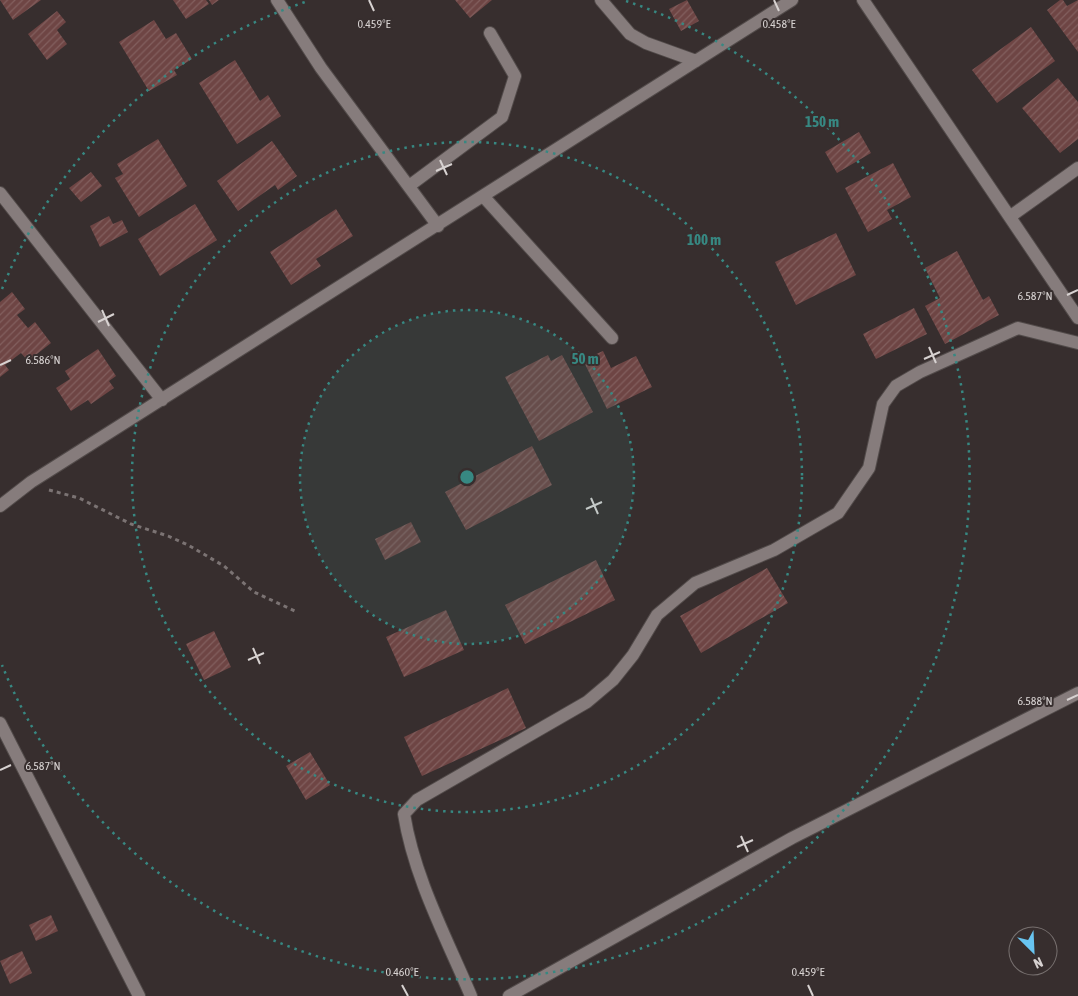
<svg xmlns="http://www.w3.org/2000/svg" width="1078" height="996" font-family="'Asap Condensed',sans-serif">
	<defs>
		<pattern id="building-hatch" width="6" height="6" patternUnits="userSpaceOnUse" patternTransform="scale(1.25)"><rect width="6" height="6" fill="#6e4544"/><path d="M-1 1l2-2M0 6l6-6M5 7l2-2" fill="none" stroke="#825f5e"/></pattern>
	</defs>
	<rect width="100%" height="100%" fill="#372e2e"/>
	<path fill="url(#building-hatch)" d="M0,0H41L13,20Z
		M173,0H206L209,4L186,19Z
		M209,0H219L212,5Z
		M455,0H492L470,18Z
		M687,0L699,21L681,31L669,9Z
		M1060,0H1063L1067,6L1078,0V52L1047,10Z
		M57,11L66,22L57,30L67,44L47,60L28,34Z
		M154,20L166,39L176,33L192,59L174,70L177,75L149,91L119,42Z
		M1031,27L1055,61L997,103L972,70Z
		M235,60L260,101L268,95L281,116L237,144L199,83Z
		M1058,78L1078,102V139L1060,153L1022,108Z
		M859,132L871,153L837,173L825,152Z
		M158,139L187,186L139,217L115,178L123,174L117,164Z
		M272,141L297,176L278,190L275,185L238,211L217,181Z
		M893,163L911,197L887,210L892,219L868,232L845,188Z
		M91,172L102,186L81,202L69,188Z
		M195,204L217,240L160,276L138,239Z
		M336,209L353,236L316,259L321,266L291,285L270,252Z
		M109,216L113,224L122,220L128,232L100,247L90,226Z
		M836,233L856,275L796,305L775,262Z
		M957,251L983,300L989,296L999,315L945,344L925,306L940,298L925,268Z
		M12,292L25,309L17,315L28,328L35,322L51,343L28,361L21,353L5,365L9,370L0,377V302Z
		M914,308L927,334L876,359L863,334Z
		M98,349L116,376L109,381L114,388L91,404L88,400L71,411L56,388L70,379L65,371Z
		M603,351L611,368L636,356L652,387L607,409L583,360Z
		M548,355L551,361L562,355L593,412L539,441L505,377Z
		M532,446L552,485L466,530L445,492Z
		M411,522L421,542L385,560L375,539Z
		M596,560L615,600L525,644L505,605Z
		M767,568L788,603L701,653L680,616Z
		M446,610L464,650L404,677L386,637Z
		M214,631L231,667L204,680L186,644Z
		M508,688L526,728L422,776L404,737Z
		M310,752L330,785L306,800L286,766Z
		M51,915L58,931L36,941L29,925Z
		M22,951L32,973L10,984L0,961Z"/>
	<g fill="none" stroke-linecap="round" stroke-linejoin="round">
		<g stroke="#524b4a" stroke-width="14">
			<path id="minor" d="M277,0L321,68L438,226
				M601,0L630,34L646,43L696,61
				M863,0L1078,318
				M409,186L502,117L515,76L490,33
				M0,193L162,400
				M483,196L612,338
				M1011,216L1078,168
				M0,506L31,482L792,0
				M0,723L139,996
				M471,996C446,937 414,877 404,814L417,800L587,702L613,680L633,655L657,615L695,583L774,550L838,513L869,468L883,404L896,386L920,372L1018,328L1078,343
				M509,996L792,838L1078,693"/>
		</g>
		<path stroke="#7b7373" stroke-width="3" stroke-dasharray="4 4" stroke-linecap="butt" d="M49,490L79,498L131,524L168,536L188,545L224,566L254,592L297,612"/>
		<use href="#minor" stroke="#867c7c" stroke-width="12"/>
	</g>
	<path fill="none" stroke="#d7d2d1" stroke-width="2" d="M369,0L374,11M774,0L779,11M440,160L447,175M436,171L452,164M1067,295L1078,290M102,310L109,326M98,322L114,314M929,347L936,363M924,359L940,352M0,365L11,360M591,498L598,514M586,509L602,502M253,648L260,664M248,660L264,653M1067,700L1078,695M0,770L11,765M741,836L748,852M737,847L753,840M402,985L408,996M808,985L813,996"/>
	<circle cx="467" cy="477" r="167" fill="#378882" fill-opacity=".12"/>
	<g fill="none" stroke="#378882" stroke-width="2.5" stroke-dasharray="2.5 5">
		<circle cx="467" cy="477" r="167"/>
		<circle cx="467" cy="477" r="335"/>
		<path d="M2 289A502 502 0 0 1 308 1M626 1A502 502 0 1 1 2 665"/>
	</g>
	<g font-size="12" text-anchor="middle" fill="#d7d2d1" stroke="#372e2e" stroke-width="4" stroke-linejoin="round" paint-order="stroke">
		<text x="374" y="28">0.459°E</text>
		<text x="779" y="28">0.458°E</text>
		<text x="1035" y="300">6.587°N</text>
		<text x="43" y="364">6.586°N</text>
		<text x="1035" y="705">6.588°N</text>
		<text x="43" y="770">6.587°N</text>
		<text x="402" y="976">0.460°E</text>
		<text x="808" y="976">0.459°E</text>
	</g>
	<circle cx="467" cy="477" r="8" fill="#378882" stroke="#372e2e" stroke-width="2.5"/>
	<g font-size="15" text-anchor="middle" font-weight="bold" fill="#378882" stroke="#372e2e" stroke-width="4" stroke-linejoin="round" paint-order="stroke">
		<text x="822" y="127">150 m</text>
		<text x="704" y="245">100 m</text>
		<text x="585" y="364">50 m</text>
	</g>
	<g transform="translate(1033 951) rotate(156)"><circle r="24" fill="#372e2e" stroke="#77706f"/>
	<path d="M0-4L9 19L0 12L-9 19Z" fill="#68c4f0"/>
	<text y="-8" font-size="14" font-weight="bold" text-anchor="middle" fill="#d7d2d1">N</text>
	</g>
</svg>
